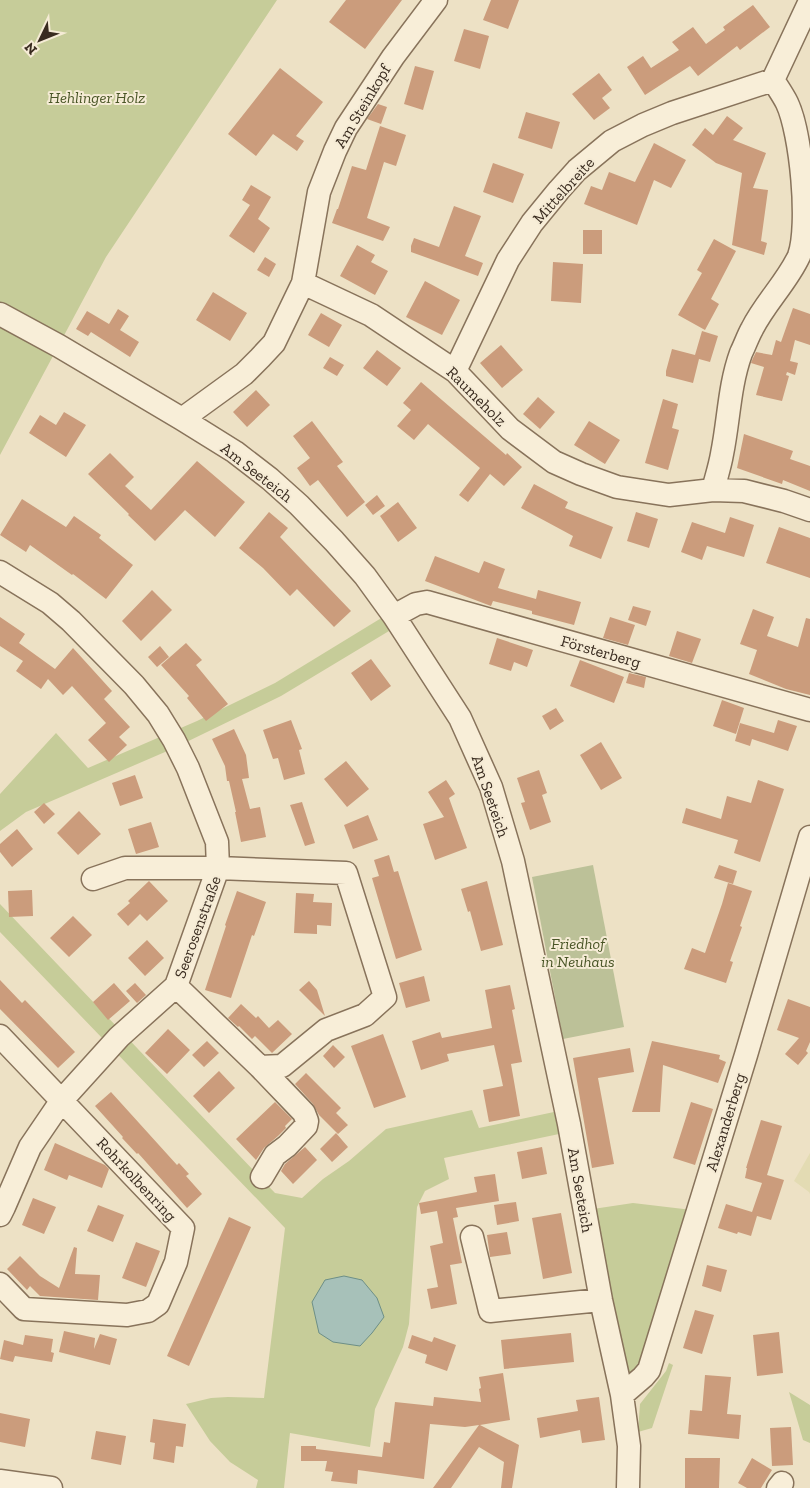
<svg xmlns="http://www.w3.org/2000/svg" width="810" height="1488" font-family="'Zilla Slab',serif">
	<rect width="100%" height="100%" fill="#ede1c5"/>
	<path fill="#e3dbb3" d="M810,1153V1194L809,1192L794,1181Z"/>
	<path fill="#c6cc99" d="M0,0H277L106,257L0,455Z
		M383,617L389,631L281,696L172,749L26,812L0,831V794L56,733L88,768L197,721L275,683Z
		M0,904L275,1193L302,1198L323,1179L349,1161L386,1129L472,1110L479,1128L554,1112L559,1134L444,1158L449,1179L425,1191L417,1207L409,1324L403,1347L375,1409L370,1447L290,1433L284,1488H256L258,1480L230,1462L210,1441L186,1404L211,1398L228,1397L264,1398L285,1228L0,932Z
		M633,1203L692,1210L649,1359L626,1377L593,1209Z
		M669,1363L673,1365L652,1428L638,1432L640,1404L666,1371Z
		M789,1392L810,1405V1443L803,1440Z"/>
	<path fill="#bcc198" d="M593,865L624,1027L563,1039L532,877Z"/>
	<path fill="#a7c1b9" stroke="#6d8f87" d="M344,1276L362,1280L377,1298L384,1317L372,1333L360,1346L333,1342L319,1333L312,1302L325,1280Z"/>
	<path fill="#cb9c7c" d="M346,0H402L365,49L329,22Z
		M491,0H519L508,29L483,20Z
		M753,5L770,27L740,50L737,46L698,76L690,66L645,95L627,67L643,56L651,68L679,50L672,42L693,27L706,44L725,30L723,27Z
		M464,29L489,36L480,69L454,61Z
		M415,66L434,71L423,110L404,104Z
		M280,68L323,102L296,136L304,141L297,151L273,134L256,156L228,134Z
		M599,73L612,90L602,98L610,108L594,120L572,94Z
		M378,104L387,107L381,124L367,119Z
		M526,112L560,122L552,149L518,138Z
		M727,116L743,128L733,140L766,153L753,188L768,190L761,241L767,243L764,255L732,245L742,173L716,163L692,145L705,128L713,135Z
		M380,126L406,135L396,166L384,162L367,218L390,227L383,241L332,223L337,209H338L352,166L366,170Z
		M654,143L686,160L671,188L654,180L637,225L584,204L591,186L602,190L609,172L635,182Z
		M493,163L524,174L513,203L483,192Z
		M251,185L271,197L258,219L270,228L254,253L229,236L250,205L242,200Z
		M454,206L481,216L465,256L483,263L478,276L411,252V246L414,238L439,247Z
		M583,230H602V254H583Z
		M714,239L736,251L711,299L719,304L705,330L678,315L702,273L697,270Z
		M357,245L375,255L371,262L388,271L375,295L340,276Z
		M265,257L276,264L269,277L257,270Z
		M553,262L583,264L581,303L551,301Z
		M425,281L460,300L442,335L406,317Z
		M213,292L247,313L230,341L196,320Z
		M793,308L810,314V345L795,340L790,361L798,363L795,375L787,372L786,375L789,376L782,401L756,395L764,367L751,363L753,358L756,352L772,355L776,340L781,342Z
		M118,309L129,316L120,330L139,342L130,357L91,332L88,336L76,329L87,311L109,324Z
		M321,313L342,325L329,347L308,335Z
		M702,331L718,336L710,362L699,359L693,383L666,376V371L672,349L695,355Z
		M501,345L523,370L502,388L480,363Z
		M377,350L401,368L387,386L363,368Z
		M330,357L344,365L337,376L323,368Z
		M421,382L506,455L507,453L522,467L504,486L490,474L468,502L459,495L480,468L428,424L414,440L397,426L411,410L403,403Z
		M256,390L270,405L247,427L233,412Z
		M538,397L555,412L540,429L523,414Z
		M663,399L678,404L672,428L679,430L668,470L645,463Z
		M64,412L86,425L66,457L29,433L40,415L56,425Z
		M312,421L343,462L337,466L365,502L347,517L318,480L310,486L297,468L310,458L293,436Z
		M589,421L620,440L605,464L574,445Z
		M744,434L793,451L790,459L810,466V491L783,480L782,484L737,468Z
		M110,453L134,477L125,486L151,510L197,461L245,502L215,537L185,510L155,541L128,515L129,514L88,474Z
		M534,484L568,502L565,508L613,527L601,559L569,546L573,536L521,508Z
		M377,495L385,506L373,515L365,505Z
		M22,499L66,527L74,516L101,535L99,538L133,565L106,599L73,574L72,575L30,545L26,552L0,535Z
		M398,502L417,528L398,542L380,516Z
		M269,512L288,528L280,537L351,611L334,627L297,589L290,596L263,568L239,548Z
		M636,512L658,519L649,548L627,541Z
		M730,517L754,525L744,557L707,546L702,560L681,552L692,522L725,533Z
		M779,527L810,538V578L766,563Z
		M435,556L479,573L484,561L505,569L498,588L536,599L538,590L581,602L574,625L532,614V611L493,601L491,606L425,581Z
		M152,590L172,610L141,641L122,621Z
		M633,606L651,611L646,626L628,620Z
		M753,609L774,617L767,636L798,647L806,618L810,619V695L786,689L749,674L757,650L740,644Z
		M0,617L25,634L19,643L55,669L73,648L112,691L104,699L130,727L119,737L127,745L109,762L88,740L106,723L72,686L63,695L48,679L41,689L16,671L23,661L0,646Z
		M610,617L635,625L628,645L603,638Z
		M677,631L701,639L692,663L669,656Z
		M497,638L533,650L527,667L514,662L511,671L489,664Z
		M186,643L202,660L196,665L228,704L206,721L187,698L189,696L161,665Z
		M160,646L169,657L157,667L148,657Z
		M371,659L391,686L371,701L351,673Z
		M580,660L624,677L614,703L570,686Z
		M629,673L646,677L644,688L626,683Z
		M722,700L744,708L736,734L713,726Z
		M556,708L564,721L550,730L542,716Z
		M291,720L302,749L299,750L305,774L284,780L278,758L273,759L263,730Z
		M778,720L797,726L788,751L752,739L750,746L735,741L740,723L774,733Z
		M234,729L246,755L249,778L242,779L250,809L260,807L266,837L241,842L235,812H236L229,781H227L225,766L212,739Z
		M601,742L622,778L601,790L580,755Z
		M346,761L369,789L347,807L324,779Z
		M539,770L547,793L542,795L551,822L530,830L521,803L525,802L517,778Z
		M135,775L143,798L120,806L112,783Z
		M446,780L455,794L449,798L467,848L435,860L423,824L444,817L428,792Z
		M758,780L784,789L760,862L734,853L738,840L682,823L686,808L721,819L727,796L751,803Z
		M302,802L315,843L305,846L290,805Z
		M44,803L55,814L44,824L34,812Z
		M79,811L101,834L78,855L57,833Z
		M368,815L378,840L353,849L344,825Z
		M151,822L159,847L136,854L128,829Z
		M17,829L33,849L12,867L0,852V844Z
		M389,855L394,872L398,871L422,950L396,959L372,878L379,876L374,860Z
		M719,865L737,871L733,884L714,878Z
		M149,881L168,901L147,921L140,914L128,926L117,914L130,903L128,901Z
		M487,881L503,945L481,951L470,911L468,912L461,889Z
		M728,883L752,891L740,926L742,927L730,961L733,962L726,983L684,969L692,948L705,953L722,904Z
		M32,890L33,916L9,917L8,891Z
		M237,891L266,902L254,936L252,935L231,998L205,990L226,926L225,925Z
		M296,893L314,894L313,902L332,903L331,926L317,925V934L294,933Z
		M73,916L92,935L69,957L50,938Z
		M147,940L164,958L145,976L128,958Z
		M424,976L430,1001L406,1008L399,983Z
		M0,980L22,1003L25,1000L75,1052L58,1068L0,1009Z
		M309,981L317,990L325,1016L299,990Z
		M114,983L130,1001L108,1020L93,1002Z
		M135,983L146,995L137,1003L126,991Z
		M510,985L515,1009L512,1010L522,1062L511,1064L520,1116L489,1122L483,1090L503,1086L494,1045L447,1054L449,1061L421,1070L412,1041L440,1032L442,1038L492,1028L485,990Z
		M788,999L810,1007V1042L806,1051L808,1053L798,1065L785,1054L799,1038L777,1030Z
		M241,1004L256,1018L258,1016L269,1028L278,1020L292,1034L272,1053L255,1036L252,1039L239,1026L238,1027L228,1018Z
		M168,1029L190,1050L167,1074L145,1053Z
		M383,1034L406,1097L374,1108L351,1046Z
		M207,1041L219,1053L204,1067L192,1055Z
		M652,1041L720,1055L719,1059L726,1062L718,1083L663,1065L660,1112H632Z
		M333,1045L345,1057L334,1068L323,1056Z
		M630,1048L634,1072L598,1078L614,1164L592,1168L573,1058Z
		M219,1071L235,1088L209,1113L193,1096Z
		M306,1073L341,1108L336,1113L348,1125L338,1134L319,1115L313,1104L295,1084Z
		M111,1092L177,1165L179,1163L189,1174L186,1176L202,1194L187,1208L138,1153L137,1154L122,1138L123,1137L95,1106Z
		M275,1102L292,1119L285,1126L286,1128L278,1136L264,1148L256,1160L236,1139Z
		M691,1102L713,1109L695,1165L673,1158Z
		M761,1120L782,1126L767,1175L784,1180L771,1220L757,1216L751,1236L738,1232L737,1234L718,1228L726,1204L752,1212L762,1183L745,1178L747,1168H746Z
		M336,1133L348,1147L332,1162L320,1149Z
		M55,1143L105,1165L109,1169L102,1188L69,1175L67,1180L44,1170Z
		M305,1147L317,1160L293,1184L281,1171L285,1164Z
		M542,1147L547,1174L522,1179L517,1152Z
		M495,1174L499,1201L456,1208L458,1217L453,1218L462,1263L450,1265L457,1304L431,1309L427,1289L438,1287L430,1246L443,1243L437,1211L421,1214L419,1203L477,1192L474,1177Z
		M33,1198L56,1207L44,1234L22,1225Z
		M516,1202L519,1221L497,1225L494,1205Z
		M98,1205L124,1215L113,1242L87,1231Z
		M561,1213L572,1273L543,1279L532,1218Z
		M229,1217L251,1227L189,1366L167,1356Z
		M507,1232L511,1254L490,1257L487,1235Z
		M136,1242L160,1251L146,1287L122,1278Z
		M74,1247L77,1248L75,1274L100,1275L98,1300L40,1296L30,1286L27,1290L7,1269L20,1256L40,1276L59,1288Z
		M707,1265L727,1270L721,1292L702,1286Z
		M695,1310L714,1315L702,1354L683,1348Z
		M64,1331L95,1338L94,1349L100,1334L117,1339L110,1365L59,1352Z
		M779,1332L783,1373L757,1376L753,1335Z
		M571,1333L574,1362L504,1369L501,1340Z
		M25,1335L53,1339L51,1352L54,1353L52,1362L15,1356L13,1362L0,1359L4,1340L23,1345Z
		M412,1335L432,1342L434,1337L456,1345L447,1371L425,1363L427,1355L408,1348Z
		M503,1373L510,1420L480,1425L519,1445L512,1488H501L504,1462L479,1447L451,1488H433L479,1425L465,1427L430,1424L424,1479L358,1470L357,1484L331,1481L333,1472L325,1471L327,1461H301V1446H316V1449L382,1457L384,1442L390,1443L395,1402L433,1406L434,1397L481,1402L479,1389L481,1388L479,1377Z
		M705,1375L731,1377L727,1414L741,1415L739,1439L688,1434L690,1410L702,1411Z
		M599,1397L605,1440L582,1443L580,1430L540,1438L537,1418L578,1411L576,1400Z
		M0,1413L30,1419L25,1447L0,1442Z
		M153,1419L186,1424L183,1447L176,1446L174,1463L153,1459L155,1443L150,1442Z
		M791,1427L793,1465L772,1466L770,1428Z
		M96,1431L126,1436L121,1465L91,1459Z
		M685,1458H720L719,1488H685Z
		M752,1458L772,1470L761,1488H747L738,1483Z"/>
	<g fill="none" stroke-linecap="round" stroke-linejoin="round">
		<g stroke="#88735b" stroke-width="25">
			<path id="minor" d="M303,283L371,315L455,371L510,429L554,462L581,474L617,487L669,495L713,490L744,491L784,501L810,510
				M0,314L59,346L182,419L235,452L270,479L299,505L334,541L365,576L394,616L460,718L491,787L513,861L569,1124L601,1300L622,1395L629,1446L628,1488
				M455,371L508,260L532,223L559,190L577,170L612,141L643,125L672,113L773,80L810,1
				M182,419L244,374L260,358L274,343L303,283L319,192L335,151L346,128L393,57L436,0
				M713,490C716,478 720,466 722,454C729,420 729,386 741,353C745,345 748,336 752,329C765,303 787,282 799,256C810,225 801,133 787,103C783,95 778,88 773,80
				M0,572L50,603L71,621L134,685L158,714L174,740L188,768L217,842L218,868L176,986L119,1037L62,1100L30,1147L4,1207L0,1215
				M394,616L416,604L427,602L810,710
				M93,879L125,868H218L346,873L385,997L365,1015L326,1030L282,1066L260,1067L176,986
				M0,1036L183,1228L176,1262L158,1304L148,1311L127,1315L24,1309L0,1284
				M260,1067L304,1113L307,1121L306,1126L287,1146L275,1155L262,1177
				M472,1237L490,1311L601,1300
				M622,1395L643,1377L649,1370L746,1055L810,837
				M0,1481L51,1488
				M778,1488L782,1483"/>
		</g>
		<use href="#minor" stroke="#f8eed8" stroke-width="22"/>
	</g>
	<g text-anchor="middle" stroke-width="4" stroke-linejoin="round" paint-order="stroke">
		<g font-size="16" font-style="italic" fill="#495526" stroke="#f5ebd5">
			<text x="97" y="103">Hehlinger Holz</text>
			<text x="578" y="949">Friedhof<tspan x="578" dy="18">in Neuhaus</tspan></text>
		</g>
		<g font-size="16" fill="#392b1f" stroke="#f5ebd5">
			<text transform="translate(362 106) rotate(-59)" y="6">Am Steinkopf</text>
			<text transform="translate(563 190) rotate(-48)" y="6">Mittelbreite</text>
			<text transform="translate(477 396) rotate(45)" y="6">Raumeholz</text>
			<text transform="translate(257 472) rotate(38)" y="6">Am Seeteich</text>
			<text transform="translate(601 651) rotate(16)" y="6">Försterberg</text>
			<text transform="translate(491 796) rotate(71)" y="6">Am Seeteich</text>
			<text transform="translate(197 927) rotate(-70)" y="6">Seerosenstraße</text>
			<text transform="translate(725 1122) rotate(-73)" y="6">Alexanderberg</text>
			<text transform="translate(137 1179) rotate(47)" y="6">Rohrkolbenring</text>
			<text transform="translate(581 1190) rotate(80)" y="6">Am Seeteich</text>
		</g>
	</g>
	<g transform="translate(40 40) rotate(227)" stroke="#f5ebd5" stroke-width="4" paint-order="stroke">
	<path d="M0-4L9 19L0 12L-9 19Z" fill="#392b1f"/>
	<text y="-8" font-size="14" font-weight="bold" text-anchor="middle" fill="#392b1f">N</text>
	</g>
</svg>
